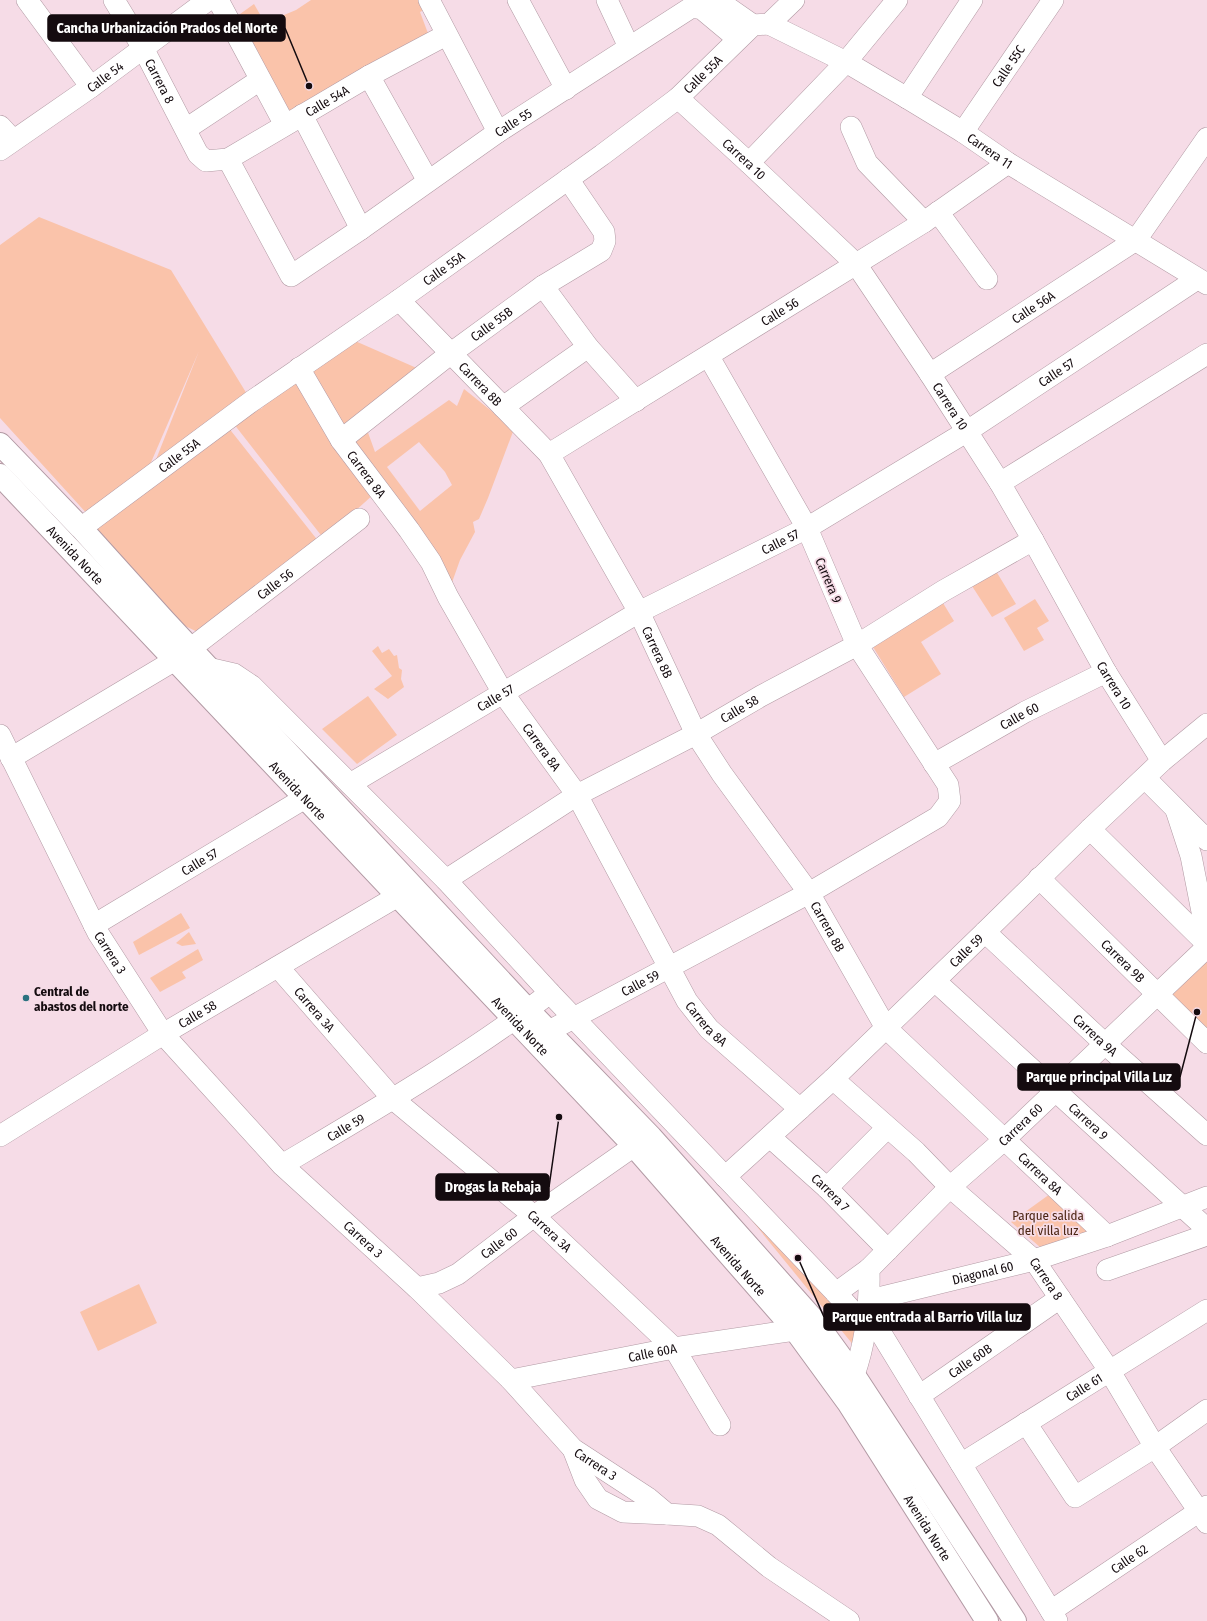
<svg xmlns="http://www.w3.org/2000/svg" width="1207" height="1621" font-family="'Fira Sans Condensed',sans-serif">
	<rect width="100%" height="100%" fill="#f6dce7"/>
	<path fill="#fac3aa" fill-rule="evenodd" d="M311,0H427L430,7L420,12L429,36L286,116L233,19L254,4L265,23L296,10Z
		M39,217L171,270L250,399L153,467L199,351L146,474L89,516L0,418V245Z
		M346,337L428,373L366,427L375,452L449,400L457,406L464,389L514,429L488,498L479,519L473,522L475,532L460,560L450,588L374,494L324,539L230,419L254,402L261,409L290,376ZM419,442L445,472L452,485L420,511L387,467Z
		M228,427L319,542L206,636L183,625L90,527Z
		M996,571L1016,604L992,617L972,586Z
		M1035,599L1049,621L1037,628L1044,640L1024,651L1004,618Z
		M943,603L954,621L921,642L941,674L904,697L873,647Z
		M378,646L382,653L389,649L394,656L397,655L399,668L402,670L401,679L404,687L388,699L374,689L392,676L372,651Z
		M368,696L397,735L357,764L322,729Z
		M181,913L190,928L139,955L133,942Z
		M189,932L196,944L182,946L176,943Z
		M198,949L203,960L182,972L186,978L160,992L150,978Z
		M1207,954V1032L1168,992Z
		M1050,1194L1090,1231L1041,1248L1011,1222Z
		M736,1201L865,1315L859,1352Z
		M139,1284L157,1323L98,1351L80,1312Z"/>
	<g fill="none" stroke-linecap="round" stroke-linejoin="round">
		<g stroke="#b29aa4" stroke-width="22">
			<g id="minor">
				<path d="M27,0L91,87"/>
				<path id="s1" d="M114,0L143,48L198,154L206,161L228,159L369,76L446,35"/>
				<path d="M218,0L285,125"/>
				<path d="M429,0L498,132"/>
				<path d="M518,0L566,89"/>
				<path d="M607,0L629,47"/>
				<path d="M717,0L753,25"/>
				<path id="s2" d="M769,24L846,62L907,98L963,132L1008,163L1207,284"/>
				<path d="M369,76L428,181"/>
				<path id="s3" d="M678,98L749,163L856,264L930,374L1000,483L1033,540L1106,672L1162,761"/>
				<path d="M907,98L972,0"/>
				<path d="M302,115L361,229"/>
				<path d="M0,126L13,140"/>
				<path d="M851,127L867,163L924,222"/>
				<path d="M186,129L260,80"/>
				<path id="s4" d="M963,132L1053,0"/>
				<path id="s5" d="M0,150L91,87L208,0"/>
				<path id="s6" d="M228,159L291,276L361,229L498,132L692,7L702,9L738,39"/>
				<path d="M749,163L846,62L897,0"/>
				<path d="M938,212L987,279"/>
				<path d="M543,286L588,347L636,401"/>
				<path id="s7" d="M399,300L549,454L639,612L696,734L722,774L809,893L886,1028L1107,1236"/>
				<path id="s8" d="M299,368L341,440L409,530L431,562L448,597L503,693L577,795L687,1001L709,1029L800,1109"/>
				<path id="s9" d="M930,374L1136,240L1207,138"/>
				<path d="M503,407L588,347"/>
				<path id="s10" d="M341,440L450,354L543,286L601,251L605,241L604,232L568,179"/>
				<path id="s11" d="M549,454L924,222L1008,163"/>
				<path d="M1000,483L1207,354"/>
				<path id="s12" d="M81,528L252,401L399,300L602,155L678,98L753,25L769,24L794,0"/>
				<path id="s13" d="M190,649L359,519"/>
				<path d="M208,668L234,674L252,686L446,880L550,993L836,1293L866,1326"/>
				<path id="s14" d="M0,735L98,933L163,1034L282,1165L417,1288L511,1380L573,1449L648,1498L667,1514L698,1516L718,1525L769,1567L849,1621"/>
				<path d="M11,758L175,660"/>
				<path id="s15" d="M934,764L1025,712L1106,672"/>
				<path d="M1145,778L1207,840"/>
				<path id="s16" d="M350,784L639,612L807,528L966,432L1197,279"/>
				<path d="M1176,810L1191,856L1207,937"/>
				<path d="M1090,829L1207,944"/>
				<path id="s17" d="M1039,878L1207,1043"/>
				<path id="s18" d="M446,880L577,795L696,734L761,696L857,645L943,591L1033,540"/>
				<path id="s19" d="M94,925L305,798"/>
				<path id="s20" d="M985,932L1105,1044L1207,1135"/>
				<path id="s21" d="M278,967L393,1099L534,1216L674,1348L720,1425"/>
				<path id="s22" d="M935,981L1207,1229"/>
				<path id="s23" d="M534,1039L809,893L938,817L950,801L948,785L857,645L807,528L709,357"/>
				<path id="s24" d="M833,1079L916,1152L950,1187L1034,1260L1109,1370L1155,1447L1207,1523"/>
				<path id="s25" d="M0,1136L163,1034L398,896"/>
				<path id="s26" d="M770,1137L827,1188L888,1250"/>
				<path id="s27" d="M282,1165C373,1111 466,1057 550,993"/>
				<path id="s28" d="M725,1177L833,1079L985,932L1090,829L1162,761L1207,724"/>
				<path d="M827,1188L887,1128"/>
				<path d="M1107,1270L1207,1235"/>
				<path id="s29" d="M417,1288L439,1283L458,1274L534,1216L634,1146"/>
				<path d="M836,1293L869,1269"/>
				<path id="s30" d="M870,1300L1034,1260L1107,1236L1207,1197"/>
				<path d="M868,1312L1057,1621"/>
				<path id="s31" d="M854,1375C866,1341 870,1305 869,1269L950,1187L1005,1139L1207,947"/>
				<path id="s32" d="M511,1380L674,1348L795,1330"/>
				<path id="s33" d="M919,1396L1060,1298"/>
				<path d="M1026,1423L1075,1497L1155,1447L1207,1410"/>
				<path d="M573,1449L585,1480L598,1499L623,1512L667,1514"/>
				<path id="s34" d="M961,1464L1207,1310"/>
				<path id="s35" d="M1051,1611L1207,1506"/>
			</g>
		</g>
		<g stroke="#b29aa4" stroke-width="24">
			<g id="major">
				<path d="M0,444L81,528L164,620L528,1010L651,1137L814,1320L854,1375L1015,1621"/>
				<path id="s36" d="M0,475L634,1146L795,1330L849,1404L987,1621"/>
			</g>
		</g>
		<use href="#minor" stroke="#fff" stroke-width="21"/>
		<use href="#major" stroke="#fff" stroke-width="22"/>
	</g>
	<circle fill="#2b717f" stroke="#f6dce7" stroke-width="1.5" cx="26" cy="998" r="4"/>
	<g text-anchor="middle" stroke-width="3.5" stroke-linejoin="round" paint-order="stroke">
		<g font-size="13" fill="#140b0f" stroke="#f6dce7">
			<text dy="5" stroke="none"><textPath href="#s4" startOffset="80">Calle 55C</textPath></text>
			<text dy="5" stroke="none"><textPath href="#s12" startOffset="770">Calle 55A</textPath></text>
			<text dy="5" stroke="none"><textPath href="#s5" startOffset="128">Calle 54</textPath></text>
			<text dy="5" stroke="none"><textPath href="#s1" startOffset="93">Carrera 8</textPath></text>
			<text dy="5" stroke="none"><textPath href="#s1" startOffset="323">Calle 54A</textPath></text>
			<text dy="5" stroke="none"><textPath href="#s6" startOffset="403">Calle 55</textPath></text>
			<text dy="5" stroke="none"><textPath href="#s2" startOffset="255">Carrera 11</textPath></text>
			<text dy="5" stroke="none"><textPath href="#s3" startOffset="90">Carrera 10</textPath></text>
			<text dy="5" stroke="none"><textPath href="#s12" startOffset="446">Calle 55A</textPath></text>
			<text dy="5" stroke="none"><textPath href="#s9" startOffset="123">Calle 56A</textPath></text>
			<text dy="5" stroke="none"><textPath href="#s11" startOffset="271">Calle 56</textPath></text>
			<text dy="5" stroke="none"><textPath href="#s10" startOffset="190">Calle 55B</textPath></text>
			<text dy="5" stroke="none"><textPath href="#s16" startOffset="818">Calle 57</textPath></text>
			<text dy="5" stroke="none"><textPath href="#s7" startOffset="117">Carrera 8B</textPath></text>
			<text dy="5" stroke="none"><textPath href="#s3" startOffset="414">Carrera 10</textPath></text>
			<text dy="5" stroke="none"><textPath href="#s12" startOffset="122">Calle 55A</textPath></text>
			<text dy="5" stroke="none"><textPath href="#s8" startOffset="126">Carrera 8A</textPath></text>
			<text dy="5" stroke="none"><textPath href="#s16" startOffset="494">Calle 57</textPath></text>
			<text dy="5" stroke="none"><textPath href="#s36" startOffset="110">Avenida Norte</textPath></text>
			<text transform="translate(829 580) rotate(67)" y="5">Carrera 9</text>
			<text dy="5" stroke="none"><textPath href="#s13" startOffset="107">Calle 56</textPath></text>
			<text dy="5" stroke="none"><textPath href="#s7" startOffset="441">Carrera 8B</textPath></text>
			<text dy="5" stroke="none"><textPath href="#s3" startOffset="738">Carrera 10</textPath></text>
			<text dy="5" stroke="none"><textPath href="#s16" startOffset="169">Calle 57</textPath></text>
			<text dy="5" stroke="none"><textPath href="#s18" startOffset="340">Calle 58</textPath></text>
			<text dy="5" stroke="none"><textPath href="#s15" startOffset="98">Calle 60</textPath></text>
			<text dy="5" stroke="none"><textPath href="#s8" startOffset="451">Carrera 8A</textPath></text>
			<text dy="5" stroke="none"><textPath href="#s36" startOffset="434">Avenida Norte</textPath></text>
			<text dy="5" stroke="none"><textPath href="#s19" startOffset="123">Calle 57</textPath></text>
			<text dy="5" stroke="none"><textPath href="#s7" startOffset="765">Carrera 8B</textPath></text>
			<text dy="5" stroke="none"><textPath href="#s28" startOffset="331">Calle 59</textPath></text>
			<text dy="5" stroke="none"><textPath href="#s14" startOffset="244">Carrera 3</textPath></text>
			<text dy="5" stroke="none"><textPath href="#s17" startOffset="118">Carrera 9B</textPath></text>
			<text dy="5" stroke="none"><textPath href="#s23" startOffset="120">Calle 59</textPath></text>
			<text dy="5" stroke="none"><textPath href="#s21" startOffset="56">Carrera 3A</textPath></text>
			<text dy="5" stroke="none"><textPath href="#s25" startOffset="232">Calle 58</textPath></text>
			<text dy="5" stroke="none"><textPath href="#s8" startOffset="774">Carrera 8A</textPath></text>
			<text dy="5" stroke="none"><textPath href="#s36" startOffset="758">Avenida Norte</textPath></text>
			<text dy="5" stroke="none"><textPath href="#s20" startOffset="151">Carrera 9A</textPath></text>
			<text dy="5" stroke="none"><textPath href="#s22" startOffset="208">Carrera 9</textPath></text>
			<text dy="5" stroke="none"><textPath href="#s31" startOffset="317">Carrera 60</textPath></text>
			<text dy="5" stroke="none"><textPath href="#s27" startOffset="74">Calle 59</textPath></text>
			<text dy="5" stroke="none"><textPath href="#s7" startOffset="1094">Carrera 8A</textPath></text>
			<text dy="5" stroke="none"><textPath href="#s26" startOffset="82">Carrera 7</textPath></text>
			<text dy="5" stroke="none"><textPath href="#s21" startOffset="380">Carrera 3A</textPath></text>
			<text dy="5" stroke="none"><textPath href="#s14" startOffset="628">Carrera 3</textPath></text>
			<text dy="5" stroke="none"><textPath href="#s29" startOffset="95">Calle 60</textPath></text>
			<text dy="5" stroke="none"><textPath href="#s36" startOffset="1082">Avenida Norte</textPath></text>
			<text dy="5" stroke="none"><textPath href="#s30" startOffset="116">Diagonal 60</textPath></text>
			<text dy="5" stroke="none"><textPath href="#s24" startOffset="293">Carrera 8</textPath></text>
			<text dy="5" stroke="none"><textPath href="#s32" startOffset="144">Calle 60A</textPath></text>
			<text dy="5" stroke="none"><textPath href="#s33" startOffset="62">Calle 60B</textPath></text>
			<text dy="5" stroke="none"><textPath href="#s34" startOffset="145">Calle 61</textPath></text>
			<text dy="5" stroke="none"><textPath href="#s14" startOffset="952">Carrera 3</textPath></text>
			<text dy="5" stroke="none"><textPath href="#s36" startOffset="1406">Avenida Norte</textPath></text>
			<text dy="5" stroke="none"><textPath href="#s35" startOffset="94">Calle 62</textPath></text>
		</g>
		<g font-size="13" font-weight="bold" fill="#140b0f" stroke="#f6dce7" text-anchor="start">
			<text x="34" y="996">Central de<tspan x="34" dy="15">abastos del norte</tspan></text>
		</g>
		<g font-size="13" fill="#4c2614" stroke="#f6dce7">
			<text x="1048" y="1220">Parque salida<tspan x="1048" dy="15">del villa luz</tspan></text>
		</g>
	</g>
	<path fill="none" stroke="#140b0f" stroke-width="1.5" d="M309 86L285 28M1197 1012L1180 1077M559 1117L549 1187M798 1258L824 1317"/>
	<g fill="#140b0f" stroke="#f6dce7" stroke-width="1.5">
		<circle cx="309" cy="86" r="4"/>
		<circle cx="1197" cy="1012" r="4"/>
		<circle cx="559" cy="1117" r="4"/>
		<circle cx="798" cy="1258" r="4"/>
	</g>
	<g fill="#140b0f" stroke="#140b0f" stroke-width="1.5">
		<rect x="48" y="15" width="237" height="26" rx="4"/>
		<rect x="1018" y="1064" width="162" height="26" rx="4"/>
		<rect x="436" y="1174" width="113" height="26" rx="4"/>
		<rect x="824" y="1304" width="206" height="26" rx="4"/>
	</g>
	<g font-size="14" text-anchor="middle" font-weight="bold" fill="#fff">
		<text x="167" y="33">Cancha Urbanización Prados del Norte</text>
		<text x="1099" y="1082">Parque principal Villa Luz</text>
		<text x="493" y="1192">Drogas la Rebaja</text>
		<text x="927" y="1322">Parque entrada al Barrio Villa luz</text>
	</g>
</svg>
